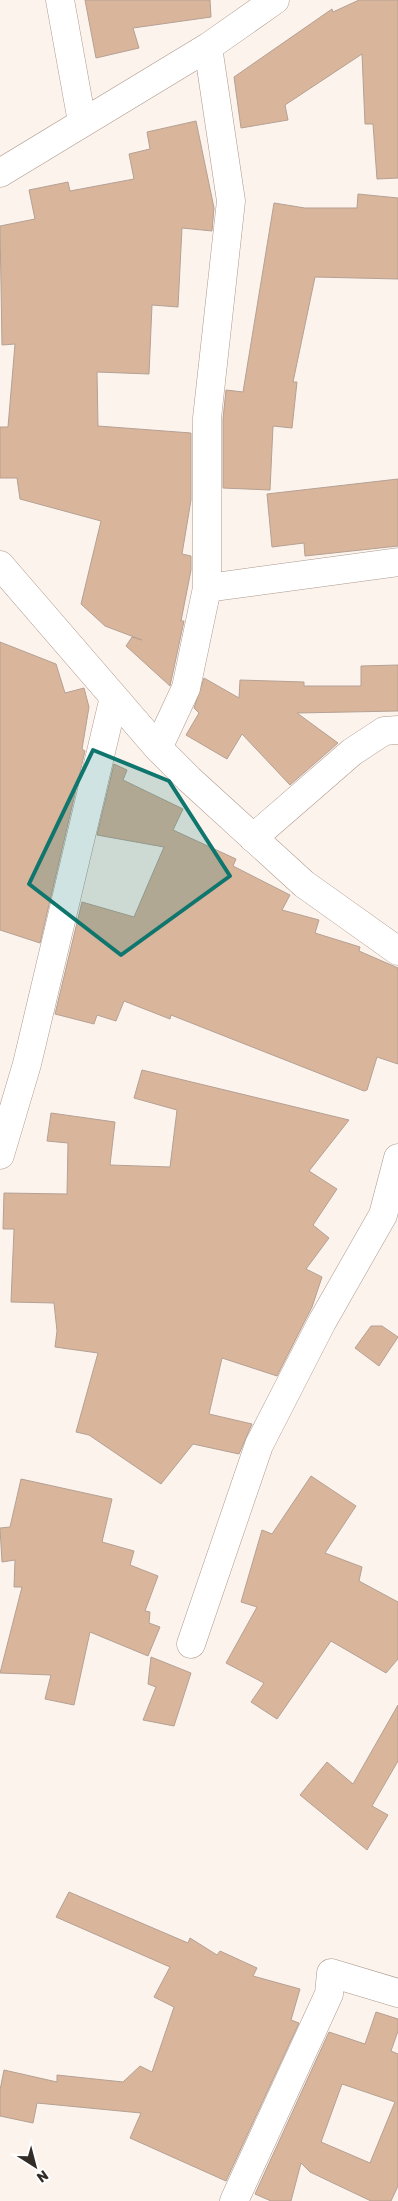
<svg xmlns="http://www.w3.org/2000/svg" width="398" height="2201" font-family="Rubik,sans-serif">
	<rect width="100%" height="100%" fill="#fcf3ed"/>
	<path fill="#d9b59c" stroke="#b5a193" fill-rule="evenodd" d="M85,0H210L211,17L133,28L139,48L96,58Z
		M359,0H398V178L377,179L373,124H365L362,54L285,105L288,120L241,128L234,77L332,9L333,12Z
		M196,121L214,208L212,231L182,228L178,307L152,305L149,374L97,372L98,426L191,433V500L182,554L191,556V570L181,621H184L170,686L126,646L132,637L142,640L105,626L81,604L101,521L20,499L17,478H0V427H8L15,344L2,345L0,226L35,219L29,190L68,182L70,191L134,179L129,154L150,149L147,132Z
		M358,194L398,198V279L315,277L293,382H297L292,428L273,426L270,490L223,488V419L226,390L243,392L274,203L305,208H357Z
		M398,479V546L305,556L304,543L272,547L267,494Z
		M0,642L56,664L65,693L84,688L89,707L82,749L85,751L40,943L0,930Z
		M398,665V711L297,713L338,743L290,785L242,734L227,759L186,735L199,713L194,708L204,678L239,698L240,680L304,682V686H361V666Z
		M114,764L127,770L123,780L183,809L173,830L236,859L233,866L290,895L282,910L319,920L315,933L360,947L359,951L398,968V1064L377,1057L367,1090L364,1091L171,1015L170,1019L124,1001L116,1021L97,1015L94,1024L55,1014L82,902L134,917L164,847L97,835Z
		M142,1070L349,1120L309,1171L337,1189L313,1225L329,1238L306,1269L322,1277L312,1307L277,1376L222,1358L209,1414L252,1424L239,1454L193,1444L161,1484L89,1435L76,1432L98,1353L55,1347L57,1331L54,1303L11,1302L14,1229H3L4,1193L67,1194L68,1143L47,1141L51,1113L115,1122L110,1165L170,1167L177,1110L134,1098Z
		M371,1326H382L398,1337L379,1366L355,1348Z
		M311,1476L356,1506L325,1553L362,1567L359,1581L398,1602V1659L386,1673L331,1641L277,1719L251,1702L264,1683L226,1663L257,1607L241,1602L262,1530L272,1534Z
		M21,1479L112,1499L102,1542L134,1551L130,1565L158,1576L145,1611L150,1612L149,1623L160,1627L148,1656L90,1632L74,1705L45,1699L51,1675L0,1673L22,1587H14L15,1560L2,1562L0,1528L10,1527Z
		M151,1657L191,1673L174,1726L143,1720L156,1687L148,1684Z
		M398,1705V1761L372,1806L388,1815L367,1850L300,1795L327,1762L353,1784Z
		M69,1892L188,1943L190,1938L217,1955L220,1951L257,1968L253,1976L300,1989L291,2020L299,2023L226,2181L130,2138L141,2113L37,2103L33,2123L0,2116V2090L4,2070L57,2082V2075L123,2082L140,2066L152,2072L174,2007L154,1997L170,1967L56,1917Z
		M376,2012L398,2019V2031L391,2051L398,2054V2186L391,2201H371L310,2172L301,2163L291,2201H271L255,2194L329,2032L365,2044ZM342,2084L395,2102L370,2163L321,2142Z"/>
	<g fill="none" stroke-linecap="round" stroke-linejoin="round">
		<g stroke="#ad998c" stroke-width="29">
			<path id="minor" d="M60,0L82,122
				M0,173L208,47L275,0
				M0,565L158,748L189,779L304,884L398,951
				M207,588L398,562
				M158,748L186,688L207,588V418L231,201L208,47
				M253,838L352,752L384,731L398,730
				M0,1155L27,1064L114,697
				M191,1644L259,1445L322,1322L383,1215L398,1158
				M234,2201L329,1994L331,1973L398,1993"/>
		</g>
		<use href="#minor" stroke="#fff" stroke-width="28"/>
	</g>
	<path fill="#0f766e" fill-opacity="0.2" stroke="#0f766e" stroke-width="4" stroke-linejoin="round" d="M93,750L169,781L230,876L121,955L29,884Z"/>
	<g transform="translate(35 2166) rotate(144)" stroke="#ffffff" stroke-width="4" paint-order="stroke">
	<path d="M0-4L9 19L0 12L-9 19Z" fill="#332b26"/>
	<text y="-8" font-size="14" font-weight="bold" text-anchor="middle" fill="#332b26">N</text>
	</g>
</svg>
